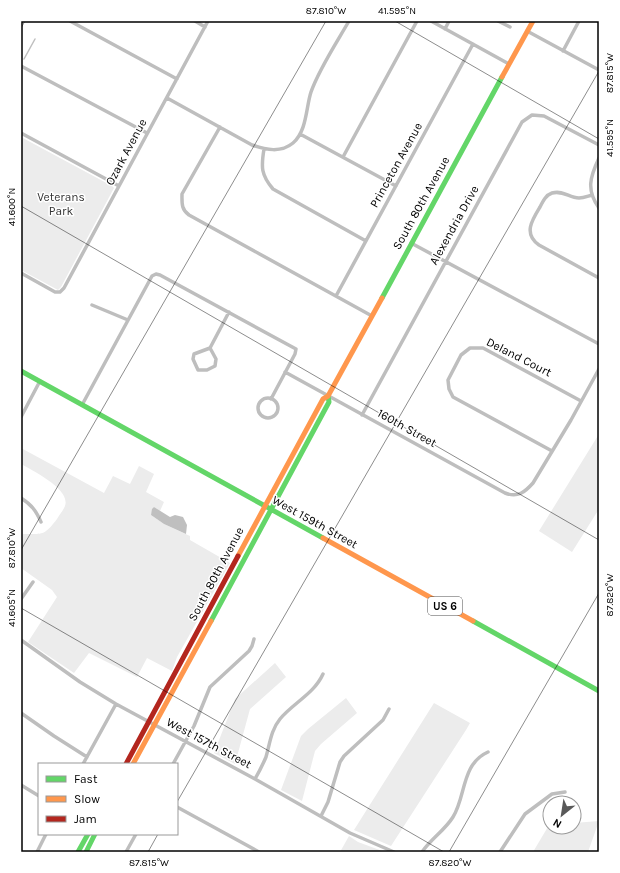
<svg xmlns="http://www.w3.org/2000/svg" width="620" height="873" font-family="Karla,sans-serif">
	<rect width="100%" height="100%" fill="#fff"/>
	<path fill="#ececec" d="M21,137L112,186L114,188L61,287L58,290L21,270Z
		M599,434V509L572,552L539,531Z
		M21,448L104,493L113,476L130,484L139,466L154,474L146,492L164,502L160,511L154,507L151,515L164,524L190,536V540L230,563L177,657L172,671L147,658L137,677L89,653L74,673L28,642L57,597L52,590L21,568V538L23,534C43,534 44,536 57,519C59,515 63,511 65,506C71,489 33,471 21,464Z
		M275,663L286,677L250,709L235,764L214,753L235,699Z
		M346,698L357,713L321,744L315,751L302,801L281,790L301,736L308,729Z
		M434,703L470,723L466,730L391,846L354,830Z
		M599,821L588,852H533L549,825L550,827H574V823Z
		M349,836L358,842L385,852H340Z"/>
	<path fill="#bfbfbf" d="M154,507L170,517L175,515L183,517L187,525L186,534L164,524L151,515L152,509Z"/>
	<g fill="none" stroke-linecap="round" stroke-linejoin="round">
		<path stroke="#bfbfbf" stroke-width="1.5" d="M24,59L35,39"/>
		<path stroke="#bebebe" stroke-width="3.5" d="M70,21L177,79
			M195,21L205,27
			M431,21L509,64
			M498,21L510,27
			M445,29L449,21
			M527,31L599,70
			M563,51L579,21
			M21,66L147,133
			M167,98L252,145C266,150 281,153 293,143C307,131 306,107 311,92C319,69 337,42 349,21
			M220,127L182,194C182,203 181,209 189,215L372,316
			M21,133L119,186
			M300,134L396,186
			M264,149C261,167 261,175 273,189L366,241
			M343,157L417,21
			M599,158C590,177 586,190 599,208
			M592,195C588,196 584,198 579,198C569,198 564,190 552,193C546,195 543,201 540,207C532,220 523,234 539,245L599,278
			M411,243L599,344
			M21,273L55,292H60L64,288L208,21
			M336,296L473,44
			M92,305L128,320
			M210,348L216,359L215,366L207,370H198L193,359L194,354L210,348L229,312
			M285,372L505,493C518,498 525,492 533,483L571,420L599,369
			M258 408a10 10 0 1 1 20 0a10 10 0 1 1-20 0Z
			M82,405L152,276L156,274L160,275L296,349L295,354L271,399
			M362,415L522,122L532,115L544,116L599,145
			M21,417L40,381
			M552,451L453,397L449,389L448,380L461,355L470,348H483L581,401
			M21,498C32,505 36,511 41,522
			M21,599L33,582
			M21,640L80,682L116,704L255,779L350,833L394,852
			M21,713L54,736L87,757
			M83,764L116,704
			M173,764L194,726L210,687L249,651L252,646L254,639
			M255,779C259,772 263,764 266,757C270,743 271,730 280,719C293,703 314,694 323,674
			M21,785L39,796
			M177,807L259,852
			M321,816L328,802L340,762L344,756L383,720L389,709
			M37,852L46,834
			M126,852L136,834
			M422,852C431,839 445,830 453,817C466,797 461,764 488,752
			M500,852L525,814L552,794L565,792"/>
		<path stroke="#63d668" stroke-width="5" d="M382,298L502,77
			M21,371L323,538
			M211,621L329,402L328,396
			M473,621L599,691
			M78,852L88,834
			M86,852L95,834"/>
		<path stroke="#ff974d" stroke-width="5" d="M502,77L533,21
			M323,538L473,621
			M238,556L323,399L328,396L382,298
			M133,764L211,621"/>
		<path stroke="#b3261e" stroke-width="5" d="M126,764L238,556"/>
	</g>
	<path fill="none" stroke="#000" stroke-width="1" stroke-opacity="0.45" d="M395,21L599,139M21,28L25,21M21,206L599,540M21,550L326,21M21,608L444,852M177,802L599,71M148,852L158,834M449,852L599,593"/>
	<g text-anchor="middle" stroke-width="3" stroke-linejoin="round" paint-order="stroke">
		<rect fill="#fff" stroke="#4c4c4c" stroke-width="1" x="428" y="597" width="34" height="18" rx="3"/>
		<g font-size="11" font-weight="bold" fill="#000">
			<text x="445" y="610">US 6</text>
		</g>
		<g font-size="12" fill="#000" stroke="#fff">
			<text transform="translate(126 152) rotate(-62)" y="4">Ozark Avenue</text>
			<text transform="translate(396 165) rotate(-61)" y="4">Princeton Avenue</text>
			<text transform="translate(421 203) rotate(-61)" y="4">South 80th Avenue</text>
			<text transform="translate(454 225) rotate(-61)" y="4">Alexendria Drive</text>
			<text transform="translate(519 357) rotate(27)" y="4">Deland Court</text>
			<text transform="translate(407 428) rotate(29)" y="4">160th Street</text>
			<text transform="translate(315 522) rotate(29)" y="4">West 159th Street</text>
			<text transform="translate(216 574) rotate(-62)" y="4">South 80th Avenue</text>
			<text transform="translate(209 743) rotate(28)" y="4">West 157th Street</text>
		</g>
		<g font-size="12" fill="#333" stroke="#fff">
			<text x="61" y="201">Veterans<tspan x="61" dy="14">Park</tspan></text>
		</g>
	</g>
	<rect width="620" height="873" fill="none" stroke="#ffffff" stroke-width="44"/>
	<rect x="38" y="763" width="140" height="72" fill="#ffffff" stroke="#999999"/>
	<rect x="46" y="776" width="20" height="6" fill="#63d668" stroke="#999999"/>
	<text x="74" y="783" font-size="12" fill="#000000">Fast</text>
	<rect x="46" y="796" width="20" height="6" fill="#ff974d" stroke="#999999"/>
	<text x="74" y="803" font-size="12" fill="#000000">Slow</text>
	<rect x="46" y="816" width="20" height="6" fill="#b3261e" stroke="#999999"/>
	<text x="74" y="823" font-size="12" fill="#000000">Jam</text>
	<g transform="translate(562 815) rotate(210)"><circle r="19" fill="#ffffff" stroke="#999999"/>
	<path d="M0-3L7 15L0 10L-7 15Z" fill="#595959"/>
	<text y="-6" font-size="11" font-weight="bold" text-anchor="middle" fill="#000000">N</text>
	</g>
	<rect x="22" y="22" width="576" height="829" fill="none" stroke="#000" stroke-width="1.5"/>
	<g font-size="10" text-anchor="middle" fill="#000">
		<text x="326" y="14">87.810°W</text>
		<text x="397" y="14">41.595°N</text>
		<text transform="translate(609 73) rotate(-90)" y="4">87.815°W</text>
		<text transform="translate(609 138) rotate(-90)" y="4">41.595°N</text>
		<text transform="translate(11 207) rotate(-90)" y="4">41.600°N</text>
		<text transform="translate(11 548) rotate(-90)" y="4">87.810°W</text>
		<text transform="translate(609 595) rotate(-90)" y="4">87.820°W</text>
		<text transform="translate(11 608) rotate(-90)" y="4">41.605°N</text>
		<text x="149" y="866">87.815°W</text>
		<text x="450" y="866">87.820°W</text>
	</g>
</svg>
